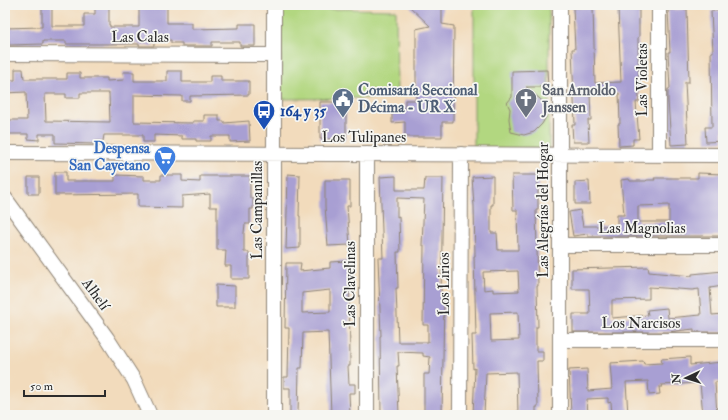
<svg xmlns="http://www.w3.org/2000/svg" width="728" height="420" font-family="'IM FELL Double Pica',serif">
	<rect width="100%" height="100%" fill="#f6f6f2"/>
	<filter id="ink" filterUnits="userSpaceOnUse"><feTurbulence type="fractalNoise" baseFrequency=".025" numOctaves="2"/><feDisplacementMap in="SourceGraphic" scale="8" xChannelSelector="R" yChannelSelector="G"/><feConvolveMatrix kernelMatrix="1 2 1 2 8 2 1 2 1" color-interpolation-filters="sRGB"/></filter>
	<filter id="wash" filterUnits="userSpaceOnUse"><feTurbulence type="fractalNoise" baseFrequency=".012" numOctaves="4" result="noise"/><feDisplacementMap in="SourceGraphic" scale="16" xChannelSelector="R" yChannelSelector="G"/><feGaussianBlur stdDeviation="0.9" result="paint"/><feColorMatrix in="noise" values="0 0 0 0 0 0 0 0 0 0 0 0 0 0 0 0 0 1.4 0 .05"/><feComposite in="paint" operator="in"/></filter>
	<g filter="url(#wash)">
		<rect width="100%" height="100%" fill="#f2dbbc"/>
		<path fill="#b2d780" stroke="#6e8156" d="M474,5H549V152H474Z
			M346,9L396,10L397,96L374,98L281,99V10Z"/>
		<g id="blocks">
			<path fill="#a89fd3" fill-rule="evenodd" d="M42,5H52V26H84V14H95V6H109V25H110V27H139V6L167,5V23H192V29L239,28V24H255V46H240V42H212V46H182V43H171V40H154V46H139V44H66V41H43V44L9,45V40H5V28L42,27Z
				M408,5H442V24L454,26L453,122H442V137H405V122L392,123V109L405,108V100H416V29L430,26Z
				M593,7L595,83L621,82L618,8L639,7V37H638L639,102H636L639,139H633V145L619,146L618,124H620L619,93L590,94L591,120H588L589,142H573L572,125H575L572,49H575L573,8Z
				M687,9L689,82H685L688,144L671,145L668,100V89H670L668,52H670L668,10Z
				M723,10V141L706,142L705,127H712L711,52H713L711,11Z
				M15,69H23L24,79H67V73H80V78H107V81L124,80L123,72H134V81H167V71H182V82H210V76H221V81H249V95L190,96V101H182V96L134,95V122L193,123V121H204V115H219V121H224V123L249,121L250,141L230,142V136H211V141H196V139H182V136L154,135V142H143V135H104L103,141H96V144L55,143V134H39V140L28,139V134H5V120H27L26,92L5,93V80H15ZM80,93H109L110,122L46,121L45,94H66V98H80Z
				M547,70L548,87H526L547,105L545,107L546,117L542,124L534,132L524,135L511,132L509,119L510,109L507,103L512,97V71Z
				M320,102H346V139H320Z
				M55,172H66V181H115V175L144,176V180H161V175H182V181L200,182V176H250V198H253V209H250V224H245L244,233V252H249V279H231V266H225L226,250H217V207H210V194L182,196V208L138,207V194L55,195Z
				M698,173L723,174V236H588V234L573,236L569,212L580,210L583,226H617V215H624L621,180L629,179L630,181H646L647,180H655L654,178H698ZM669,205V222H638V206Z
				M288,174L300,175L299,216H300V248L286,249Z
				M512,175H538V210H536L538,286H537L538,327H536V351H543V361H537L538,407H536V415H518L517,372L486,373L484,415H473L475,368L473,369L472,335H476L474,256H475L474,206L472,177L493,176V205H491V233H497L498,250H518L517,210H513ZM518,271L519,291L493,292V289L484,290L483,272ZM518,312L519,340L491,341L490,313Z
				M396,176V190H424L425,178H443L441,299L444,300L442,415H424V374H429L430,357L423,356V353L398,352L399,366H397L399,415H381L380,336H381L378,258H383L380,177ZM397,198L424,199L422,245H424L423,325H428V342H398L396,288H398L397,252H400L399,216L397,217Z
				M28,177H39V194H28Z
				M325,180H350V206H347L350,245L328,246L325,206Z
				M589,181L590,204H575V182Z
				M349,261L350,366H348L349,384H355V393H349L350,415H331L328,332L303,333L302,368H299L298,415H290V388H284V377H288L289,328H285L286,263H301L300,271L330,268V262ZM330,290V312L302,313V293Z
				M648,267L649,272L692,276V274L723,271V286L710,288L712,315L723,314V332H694V329L668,332H573V314H590L589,289H572V269ZM649,287L692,290L699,289L701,315L668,318L667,308L647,310L648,315L612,318V300L649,299Z
				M216,285L235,286V307H216Z
				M690,357V365L723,362V382H715L717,415H703L700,383L661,385L662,387H659L660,394L649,395L648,381L626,382L628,415H612L611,402L608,403V398L587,399L588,415H571L569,370L587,369L588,391L612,389L610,363L643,361L644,364L662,363L661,359Z"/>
		</g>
	</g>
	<g filter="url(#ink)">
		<use href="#blocks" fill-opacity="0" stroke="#8e8374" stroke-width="1"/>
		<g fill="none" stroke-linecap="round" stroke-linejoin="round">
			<g stroke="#8e8374" stroke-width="16">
				<path id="minor" d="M5,54L274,55
					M5,153L723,155
					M659,154V5
					M5,198L107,338L134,380L150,415
					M560,245H723
					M560,340H723
					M274,415V5
					M367,415V154
					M460,415L461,154
					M560,415V5"/>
			</g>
			<use href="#minor" stroke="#fff" stroke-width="14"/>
		</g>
	</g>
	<defs>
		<g id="civic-pin" transform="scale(1.15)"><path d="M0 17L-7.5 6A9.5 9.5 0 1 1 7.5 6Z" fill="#5c6f8a" stroke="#f6f6f2"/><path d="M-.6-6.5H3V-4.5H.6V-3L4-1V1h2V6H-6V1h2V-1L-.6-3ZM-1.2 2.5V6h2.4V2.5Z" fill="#fff"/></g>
		<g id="church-pin" transform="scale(1.15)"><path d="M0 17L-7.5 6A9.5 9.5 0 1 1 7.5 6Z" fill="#6b7280" stroke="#f6f6f2"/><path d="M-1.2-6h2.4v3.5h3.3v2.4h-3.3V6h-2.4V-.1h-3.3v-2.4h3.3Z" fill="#fff"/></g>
		<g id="bus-pin" transform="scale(1.15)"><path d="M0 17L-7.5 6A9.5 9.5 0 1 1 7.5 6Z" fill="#1a4fb4" stroke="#f6f6f2"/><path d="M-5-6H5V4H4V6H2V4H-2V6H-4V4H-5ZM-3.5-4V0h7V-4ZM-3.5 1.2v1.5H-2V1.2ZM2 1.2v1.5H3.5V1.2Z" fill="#fff"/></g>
		<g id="supermarket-pin" transform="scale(1.15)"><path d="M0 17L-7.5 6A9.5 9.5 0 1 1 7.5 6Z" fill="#3f7fe0" stroke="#f6f6f2"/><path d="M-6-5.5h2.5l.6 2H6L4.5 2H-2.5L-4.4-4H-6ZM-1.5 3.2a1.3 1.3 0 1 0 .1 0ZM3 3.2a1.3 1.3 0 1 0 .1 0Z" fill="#fff"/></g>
	</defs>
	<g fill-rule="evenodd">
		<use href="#civic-pin" x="343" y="99"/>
		<use href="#church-pin" x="526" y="99"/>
		<use href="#bus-pin" x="264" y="111"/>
		<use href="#supermarket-pin" x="165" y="157"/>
	</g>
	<g text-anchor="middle" stroke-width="3.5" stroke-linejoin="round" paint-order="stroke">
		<g font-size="15" fill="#2b2b2b" stroke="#f6f6f2">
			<text x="140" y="42">Las Calas</text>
			<text transform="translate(642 80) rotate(-90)" y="5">Las Violetas</text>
			<text x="364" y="142">Los Tulipanes</text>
			<text transform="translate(257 210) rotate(-90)" y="5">Las Campanillas</text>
			<text transform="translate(543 210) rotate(-90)" y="5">Las Alegrías del Hogar</text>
			<text x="642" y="233">Las Magnolias</text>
			<text transform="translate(350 284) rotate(-90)" y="5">Las Clavelinas</text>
			<text transform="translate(444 284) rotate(-90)" y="5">Los Lirios</text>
			<text transform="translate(96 294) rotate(54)" y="5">Alhelí</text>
			<text x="641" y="328">Los Narcisos</text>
		</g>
		<g font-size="15" font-weight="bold" fill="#4e5e75" stroke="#f6f6f2" text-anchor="start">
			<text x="358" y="95">Comisaría Seccional<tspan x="358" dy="17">Décima - UR X</tspan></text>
		</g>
		<g font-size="15" font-weight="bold" fill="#5b616d" stroke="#f6f6f2" text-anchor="start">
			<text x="542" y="95">San Arnoldo<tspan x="542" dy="17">Janssen</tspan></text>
		</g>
		<g font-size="15" font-weight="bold" fill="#164399" stroke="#f6f6f2" text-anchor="start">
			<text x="280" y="116">164 y 35</text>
		</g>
		<g font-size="15" font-weight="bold" fill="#366cbe" stroke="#f6f6f2" text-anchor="end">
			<text x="150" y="153">Despensa<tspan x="150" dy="17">San Cayetano</tspan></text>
		</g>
	</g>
	<rect width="728" height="420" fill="none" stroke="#f6f6f2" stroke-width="20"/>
	<g transform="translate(686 378) rotate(266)" stroke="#f6f6f2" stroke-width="3" paint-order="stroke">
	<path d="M0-3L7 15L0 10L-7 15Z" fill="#2b2b2b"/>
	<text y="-6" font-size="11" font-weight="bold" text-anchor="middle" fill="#2b2b2b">N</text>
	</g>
	<path d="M24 390v6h81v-6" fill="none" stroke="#2b2b2b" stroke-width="2"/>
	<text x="30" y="390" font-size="12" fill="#2b2b2b" stroke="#f6f6f2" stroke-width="3" paint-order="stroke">50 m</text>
</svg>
